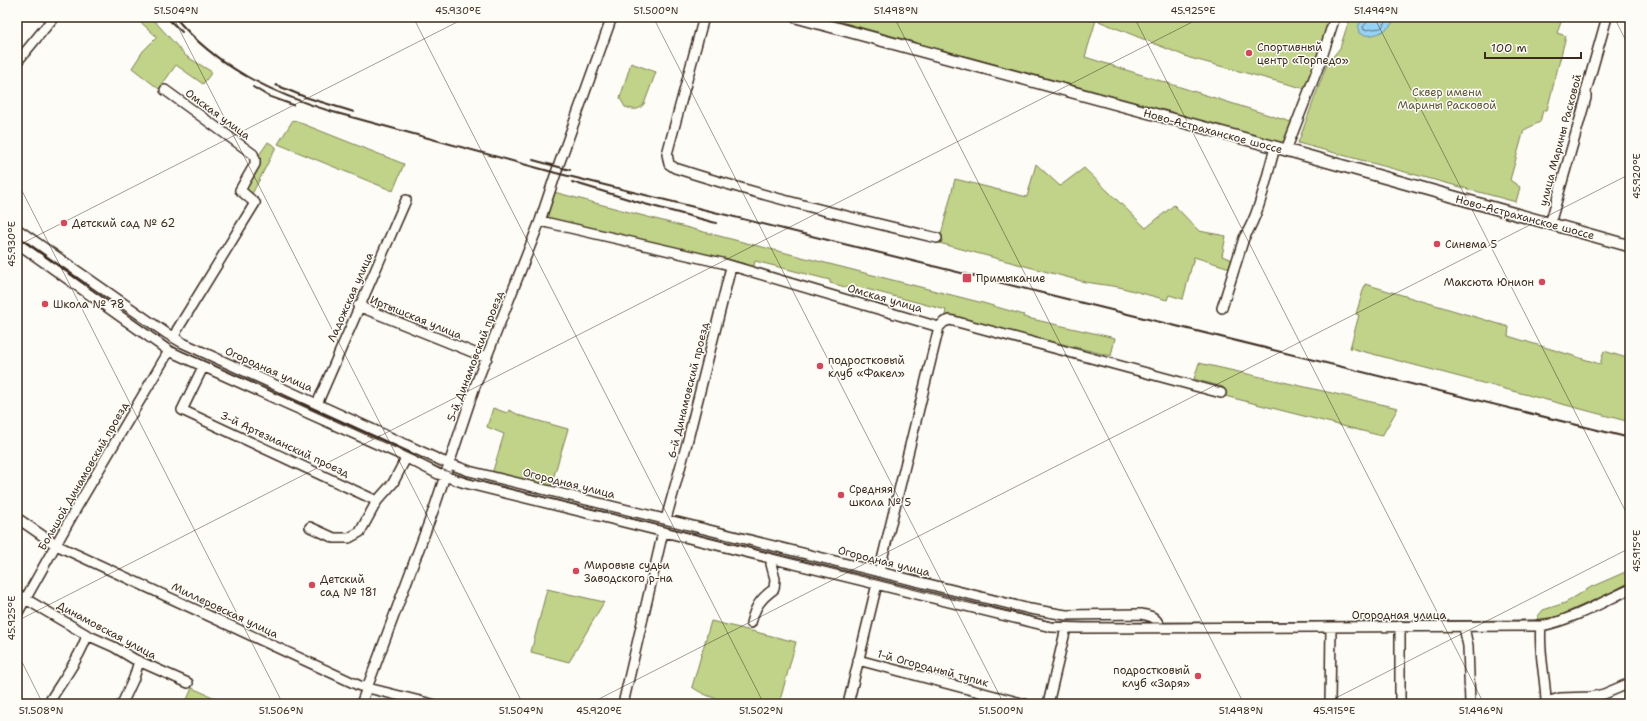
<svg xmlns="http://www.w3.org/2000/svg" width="1647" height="721" font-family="'Shantell Sans',sans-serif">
	<rect width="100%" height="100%" fill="#fdfcf7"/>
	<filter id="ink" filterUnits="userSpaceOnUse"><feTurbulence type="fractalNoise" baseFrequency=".025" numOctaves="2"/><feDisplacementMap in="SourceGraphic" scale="8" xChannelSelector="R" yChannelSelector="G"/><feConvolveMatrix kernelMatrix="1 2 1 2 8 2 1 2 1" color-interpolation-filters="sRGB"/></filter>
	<g filter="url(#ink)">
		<path fill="#c0d388" stroke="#7e7e53" d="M135,17H151L186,56L212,72L203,84L176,65L159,89L132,68L143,51L157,37Z
			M823,17H1332L1306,89L1190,58L1096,20L1085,57L1294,123L1285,142L1282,144Z
			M1350,17H1563L1557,33L1566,36L1547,110H1543L1540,122L1524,130L1510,180L1520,187L1516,202L1298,143L1327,64L1340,48Z
			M631,63L656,72L644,104C638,112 632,109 625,107L620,98Z
			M293,120L404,164L393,191L278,144Z
			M268,142L276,147L251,196L243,191L257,158Z
			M1036,164L1060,186L1084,168L1146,228L1174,205L1199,231L1226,236L1222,256L1232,260L1230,268L1194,257L1183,299L1169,295L1167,300L1119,287L1085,282L939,243L955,179L1027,197Z
			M554,192L719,236L983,303L1024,315L1023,317L1115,338L1111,356L945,315L946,310L855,286L853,289L830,283V280L755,261L754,266L550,220L547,213Z
			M1365,284L1509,327L1508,336L1600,364L1604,351L1630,359V422L1350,348L1359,315L1356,314Z
			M1199,363L1398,408L1382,436L1221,395L1223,387L1194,379Z
			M493,408L507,413L509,410L521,416L568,429L550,489L492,474L504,434L487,427Z
			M1630,570V585C1613,593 1553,627 1537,621L1538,616L1543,610L1565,603L1591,587Z
			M547,589L604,602L569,662L531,652Z
			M711,621L796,642L779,704C750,704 717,705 692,687Z
			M192,688L229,704H185Z"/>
		<path fill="#96d3f7" stroke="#728fa0" d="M1367,17H1395C1392,30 1371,40 1359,33L1358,27L1361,21Z"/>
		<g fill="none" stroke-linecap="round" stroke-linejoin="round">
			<path stroke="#5f6e75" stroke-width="1" d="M1369,17L1368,21L1363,27L1364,30L1381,28L1390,17"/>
			<g stroke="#3b2a1e" stroke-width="12">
				<path id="minor" d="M704,17L667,154L669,164L675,168C761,196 849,217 937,238
					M17,62L54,17
					M165,90L253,154L255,159V164L240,190L255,203L177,330L174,338
					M1286,150L1321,60L1335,17
					M540,221L722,263L939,327L944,322L950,320L1221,393
					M1550,224L1586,98V91L1607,17
					M17,229L166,333L183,343L442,461L469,471L1030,609L1066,615L1141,614C1152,616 1156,617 1160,627
					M17,243L169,351L397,453L438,474L465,483L1051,627L1084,628L1541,626C1572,620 1601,603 1630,589
					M358,306L487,358
					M1222,308L1244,238C1261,211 1266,177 1275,148
					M203,367L182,410L377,501
					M317,404L406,200
					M17,518L56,545L360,686L432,704
					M666,519L687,443L731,267
					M310,527L334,538H349L360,532L377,501L393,483L406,458
					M879,572L939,327
					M17,594L87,635L114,647L134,659L188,683
					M17,614L77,507L169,351
					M751,623C755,607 760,599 774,589L775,579L771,564L772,559
					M1400,626V704
					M1541,626C1538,652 1546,678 1546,704
					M1464,627L1468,646L1470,704
					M858,660L1025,704
					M1546,702L1560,698L1591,697L1604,694L1630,683
					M48,704C60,684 81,656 87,635
					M122,704L134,678L139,661
					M361,704L435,506L474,389L540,221L558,167L612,17
					M623,704L663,532
					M848,704L877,584
					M1048,704L1066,628
					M1330,704L1331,627"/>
			</g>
			<g stroke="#3b2a1e" stroke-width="14">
				<path id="major" d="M796,17L1286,150L1630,246"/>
			</g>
			<use href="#minor" stroke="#fdfcf7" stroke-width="9"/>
			<use href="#major" stroke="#fdfcf7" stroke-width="11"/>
			<path stroke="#3b2a1e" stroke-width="1" d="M17,237L161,339L181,351L446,471L488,484L664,527L960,601L1052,622L1158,623L1534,620L1557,617L1630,584"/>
			<path stroke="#3b2a1e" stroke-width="2" d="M166,17L182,32
				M175,17C216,67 273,94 333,112L556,173L1630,438
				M276,85L305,97L354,112
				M253,87L268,96L293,105
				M533,160L570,170
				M572,182L641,203L716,223"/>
		</g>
	</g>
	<path fill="none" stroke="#3b2a1e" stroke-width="1" stroke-opacity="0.45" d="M173,17L523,704M413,17L764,704M653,17L1004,704M894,17L1244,704M1134,17L1484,704M1374,17L1630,520M1614,17L1630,49M17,181L283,704M17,246L467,17M17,621L1202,17M17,652L43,704M589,704L1630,174M1324,704L1630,548"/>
	<g fill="#d1495b" stroke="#fdfcf7" stroke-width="1.5">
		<circle cx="1249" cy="53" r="4"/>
		<circle cx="64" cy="223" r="4"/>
		<circle cx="1437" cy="244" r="4"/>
		<rect x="962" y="273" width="10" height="10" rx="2"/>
		<circle cx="1542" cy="282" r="4"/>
		<circle cx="45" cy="304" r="4"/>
		<circle cx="820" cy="366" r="4"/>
		<circle cx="841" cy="495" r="4"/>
		<circle cx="576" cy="571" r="4"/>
		<circle cx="312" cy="585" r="4"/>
		<circle cx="1198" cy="676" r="4"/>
	</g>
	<g text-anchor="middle" stroke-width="3" stroke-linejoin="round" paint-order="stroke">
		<g font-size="11" fill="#3b2a1e" stroke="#fdfcf7" text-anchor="start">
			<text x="1257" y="51">Спортивный<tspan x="1257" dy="13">центр «Торпедо»</tspan></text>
			<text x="72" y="227">Детский сад № 62</text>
			<text x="1445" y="248">Синема 5</text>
			<text x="976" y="282">Примыкание</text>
			<text x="1534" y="286" text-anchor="end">Максюта Юнион</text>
			<text x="53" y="308">Школа № 78</text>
			<text x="828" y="364">подростковый<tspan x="828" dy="13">клуб «Факел»</tspan></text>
			<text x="849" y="493">Средняя<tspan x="849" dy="13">школа № 5</tspan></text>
			<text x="584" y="569">Мировые судьи<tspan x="584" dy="13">Заводского р-на</tspan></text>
			<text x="320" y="583">Детский<tspan x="320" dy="13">сад № 181</tspan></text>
			<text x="1190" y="674" text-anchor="end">подростковый<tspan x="1190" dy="13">клуб «Заря»</tspan></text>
		</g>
		<g font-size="11" fill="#5c5438" stroke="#fdfcf7">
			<text x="1447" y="96">Сквер имени<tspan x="1447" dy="13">Марины Расковой</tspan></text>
		</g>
		<g font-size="11" fill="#3b2a1e" stroke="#fdfcf7">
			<text transform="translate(218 114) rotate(36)" y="4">Омская улица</text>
			<text transform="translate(1213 131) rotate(15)" y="4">Ново-Астраханское шоссе</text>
			<text transform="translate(1560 140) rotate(-75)" y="4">улица Марины Расковой</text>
			<text transform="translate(1525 217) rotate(15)" y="4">Ново-Астраханское шоссе</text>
			<text transform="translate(350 297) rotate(-66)" y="4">Ладожская улица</text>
			<text transform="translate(885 298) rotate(16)" y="4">Омская улица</text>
			<text transform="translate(416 317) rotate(22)" y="4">Иртышская улица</text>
			<text transform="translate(475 356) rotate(-69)" y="4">5-й Динамовский проезд</text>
			<text transform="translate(269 369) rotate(24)" y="4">Огородная улица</text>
			<text transform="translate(688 390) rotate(-76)" y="4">6-й Динамовский проезд</text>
			<text transform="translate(285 444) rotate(25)" y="4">3-й Артезианский проезд</text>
			<text transform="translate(83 476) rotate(-60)" y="4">Большой Динамовский проезд</text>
			<text transform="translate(569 483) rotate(14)" y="4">Огородная улица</text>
			<text transform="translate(884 561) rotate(14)" y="4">Огородная улица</text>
			<text transform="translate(225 610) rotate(25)" y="4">Миллеровская улица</text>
			<text x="1399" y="619">Огородная улица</text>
			<text transform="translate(107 630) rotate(28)" y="4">Динамовская улица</text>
			<text transform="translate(933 668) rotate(15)" y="4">1-й Огородный тупик</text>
		</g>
	</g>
	<rect width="1647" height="721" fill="none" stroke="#fdfcf7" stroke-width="44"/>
	<path d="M1485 52v6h96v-6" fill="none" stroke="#3b2a1e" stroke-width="2"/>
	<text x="1491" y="52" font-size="12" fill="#3b2a1e" stroke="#fdfcf7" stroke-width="3" paint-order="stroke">100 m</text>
	<rect x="22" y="22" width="1603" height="677" fill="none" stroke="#3b2a1e" stroke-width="1.5"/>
	<g font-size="10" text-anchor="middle" fill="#3b2a1e">
		<text x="176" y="14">51.504°N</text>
		<text x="458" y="14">45.930°E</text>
		<text x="656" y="14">51.500°N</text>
		<text x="896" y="14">51.498°N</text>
		<text x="1193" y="14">45.925°E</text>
		<text x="1376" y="14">51.494°N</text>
		<text transform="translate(1636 176) rotate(-90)" y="4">45.920°E</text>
		<text transform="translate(11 244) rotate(-90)" y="4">45.930°E</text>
		<text transform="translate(1636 551) rotate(-90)" y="4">45.915°E</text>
		<text transform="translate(11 618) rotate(-90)" y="4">45.925°E</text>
		<text x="41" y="714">51.508°N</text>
		<text x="281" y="714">51.506°N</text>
		<text x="521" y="714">51.504°N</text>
		<text x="599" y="714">45.920°E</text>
		<text x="761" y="714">51.502°N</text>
		<text x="1001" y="714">51.500°N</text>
		<text x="1241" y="714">51.498°N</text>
		<text x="1334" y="714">45.915°E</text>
		<text x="1481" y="714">51.496°N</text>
	</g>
</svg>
